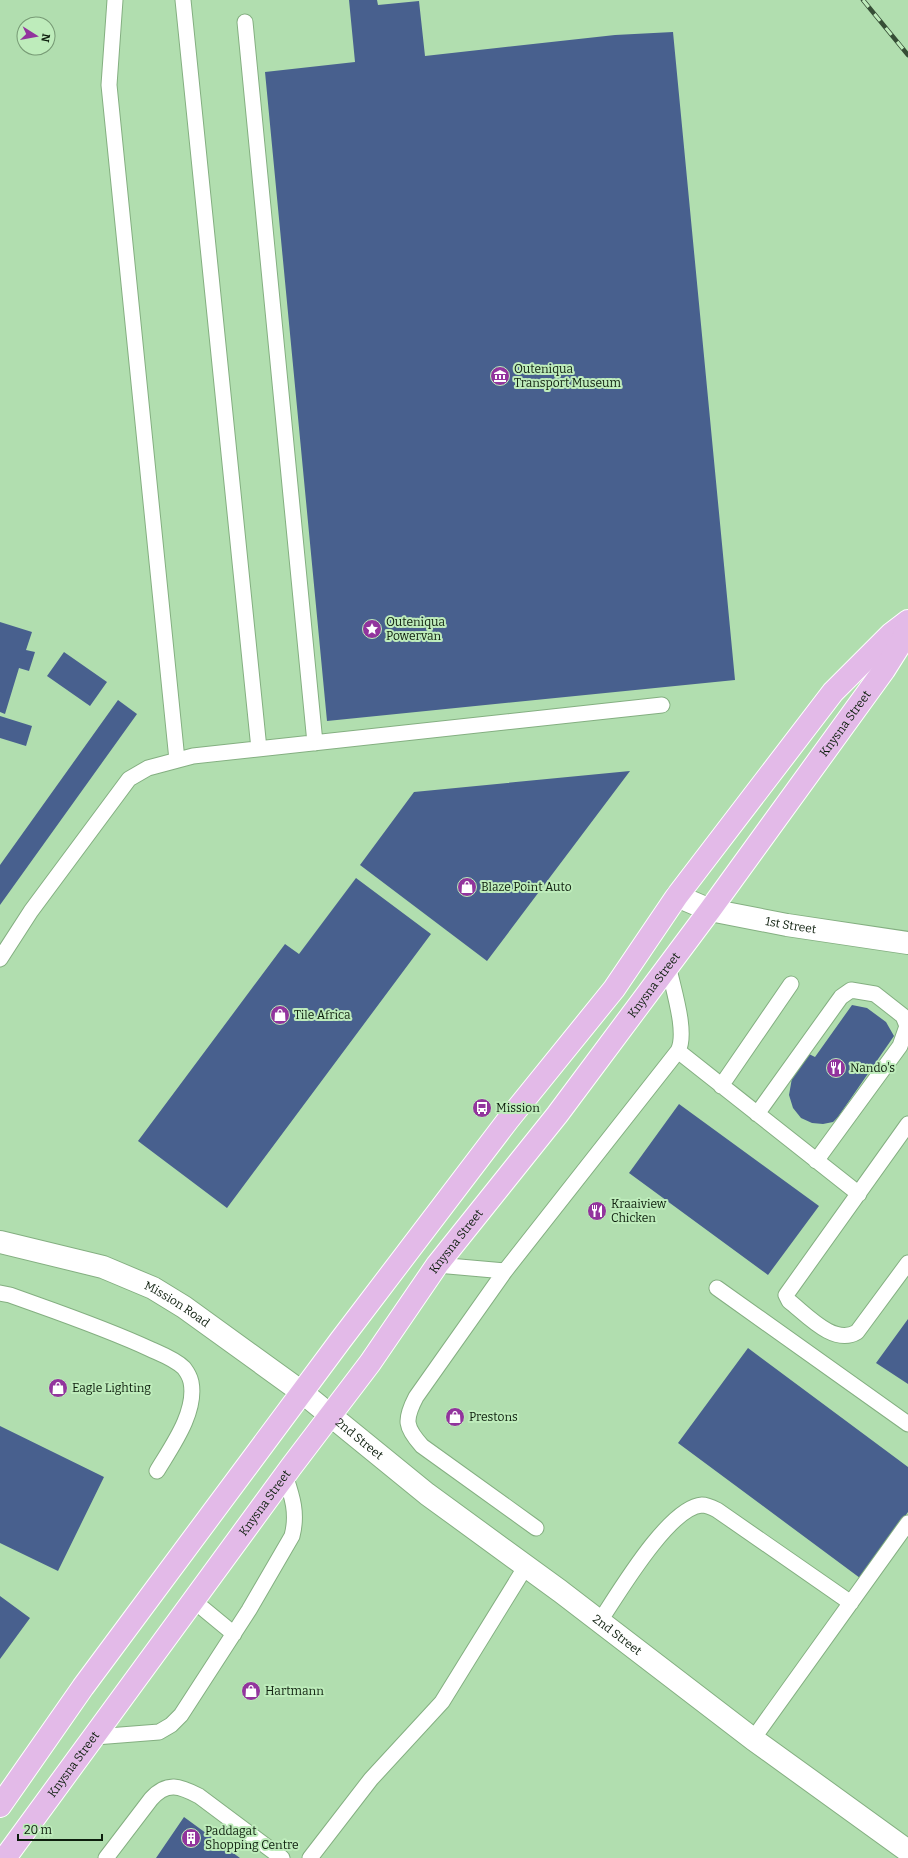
<svg xmlns="http://www.w3.org/2000/svg" width="908" height="1858" font-family="Bitter,serif">
	<rect width="100%" height="100%" fill="#b1deaf"/>
	<path fill="#48608e" d="M349,0H377L378,5L419,1L425,56L615,35L673,32L735,680L327,721L265,72L355,62Z
		M0,622L32,632L26,650L35,652L29,671L19,668L5,714L0,712Z
		M64,652L107,682L90,706L47,676Z
		M118,700L137,714L0,905V865Z
		M0,716L32,726L26,746L0,738Z
		M630,771L487,961L360,865L414,792Z
		M356,878L431,934L227,1208L138,1141L285,944L299,954Z
		M852,1005L867,1008L886,1022L894,1036L838,1117L833,1122L823,1124L812,1123L801,1118L793,1108L789,1095L792,1078L809,1054L815,1057Z
		M679,1104L819,1206L768,1275L629,1173Z
		M908,1319V1384L876,1363Z
		M748,1348L908,1467V1512L860,1578L678,1443Z
		M0,1426L104,1477L58,1571L0,1543Z
		M0,1596L30,1618L0,1659Z
		M184,1817L240,1858H156Z"/>
	<g fill="none" stroke-linecap="round" stroke-linejoin="round">
		<g stroke="#84af81" stroke-width="17">
			<path id="service" d="M115,0L109,85L177,760
				M183,0L259,749
				M245,22L315,743
				M0,959L31,911L129,779L148,768L193,756L662,705
				M678,1051L859,1194
				M721,1086L791,984
				M757,1114L841,997L851,990L875,994L903,1016L907,1026L900,1046L816,1161
				M908,1124L786,1295L789,1301C807,1315 834,1346 857,1332L908,1263
				M437,1265L505,1271L678,1051C688,1032 672,986 668,964
				M505,1271L416,1397C404,1420 405,1427 422,1446L536,1528
				M717,1288L908,1424
				M0,1293L10,1295C57,1312 105,1328 150,1349C161,1354 175,1359 184,1368C187,1372 190,1377 191,1382C197,1412 172,1446 157,1471
				M194,1601L234,1634
				M600,1621C618,1594 669,1507 702,1505C707,1505 713,1508 717,1510L851,1603
				M95,1737L159,1732L171,1725L181,1715L249,1610L292,1536C298,1513 292,1496 285,1475
				M753,1739L908,1523
				M106,1858L151,1799C167,1781 180,1786 199,1796L282,1858
				M310,1858L371,1779L442,1702L526,1566"/>
		</g>
		<g stroke="#84af81" stroke-width="24">
			<g id="minor">
				<path id="s1" d="M677,896L710,910L787,925L908,943"/>
				<path id="s2" d="M0,1242L103,1267L153,1288L184,1307L303,1393L427,1494L560,1591L753,1739L908,1851"/>
			</g>
		</g>
		<g stroke="#fff" stroke-width="24">
			<g id="trunk">
				<path d="M0,1806L83,1687L340,1341L508,1120L614,989L677,896L833,692L891,634L908,621"/>
				<path id="s3" d="M5,1858L291,1467L370,1363L437,1265L557,1115L710,910L884,670L901,643L908,626"/>
			</g>
		</g>
		<use href="#service" stroke="#fff" stroke-width="15"/>
		<use href="#minor" stroke="#fff" stroke-width="22"/>
		<use href="#trunk" stroke="#e3bae8" stroke-width="22"/>
		<g stroke="#364e36" stroke-width="4.5">
			<path id="rail" d="M863,0L908,55"/>
		</g>
		<use href="#rail" stroke="#beecbb" stroke-width="3" stroke-dasharray="9" stroke-linecap="butt"/>
	</g>
	<defs>
		<g id="museum-disc" transform="scale(1)"><circle r="9.5" fill="#92349d" stroke="#beecbb"/><path d="M0-6L6-3V-2H-6V-3ZM-5-1h2V3h-2ZM-1-1h2V3h-2ZM3-1h2V3H3ZM-6 4H6V6H-6Z" fill="#fff"/></g>
		<g id="sight-disc" transform="scale(1)"><circle r="9.5" fill="#92349d" stroke="#beecbb"/><path d="M0-6L1.8-2.2L6-1.7L2.9 1.2L3.7 5.4L0 3.3L-3.7 5.4L-2.9 1.2L-6-1.7L-1.8-2.2Z" fill="#fff"/></g>
		<g id="shop-disc" transform="scale(1)"><circle r="9.5" fill="#92349d" stroke="#beecbb"/><path d="M-5-2.5h2.3a2.7 3.5 0 0 1 5.4 0H5L5.5 6h-11ZM-1.5-2.5h3a1.5 2.3 0 0 0-3 0Z" fill="#fff"/></g>
		<g id="restaurant-disc" transform="scale(1)"><circle r="9.5" fill="#92349d" stroke="#beecbb"/><path d="M-5-6h1v4h1v-4h1v4h1v-4h1v5L-1.5 .5V6h-2V.5L-5-1ZM5-6V6H3V1.5H1.5Q1.5-4 5-6Z" fill="#fff"/></g>
		<g id="bus-disc" transform="scale(1)"><circle r="9.5" fill="#92349d" stroke="#beecbb"/><path d="M-5-6H5V4H4V6H2V4H-2V6H-4V4H-5ZM-3.5-4V0h7V-4ZM-3.5 1.2v1.5H-2V1.2ZM2 1.2v1.5H3.5V1.2Z" fill="#fff"/></g>
		<g id="building-disc" transform="scale(1)"><circle r="9.5" fill="#92349d" stroke="#beecbb"/><path d="M-4-6H4V6H1V3H-1V6H-4ZM-2.5-4.3h1.7v1.8h-1.7ZM.8-4.3h1.7v1.8H.8ZM-2.5-1h1.7V.8h-1.7ZM.8-1h1.7V.8H.8Z" fill="#fff"/></g>
	</defs>
	<g fill-rule="evenodd">
		<use href="#museum-disc" x="500" y="376"/>
		<use href="#sight-disc" x="372" y="629"/>
		<use href="#shop-disc" x="467" y="887"/>
		<use href="#shop-disc" x="280" y="1015"/>
		<use href="#restaurant-disc" x="836" y="1068"/>
		<use href="#bus-disc" x="482" y="1108"/>
		<use href="#restaurant-disc" x="597" y="1211"/>
		<use href="#shop-disc" x="58" y="1388"/>
		<use href="#shop-disc" x="455" y="1417"/>
		<use href="#shop-disc" x="251" y="1691"/>
		<use href="#building-disc" x="191" y="1838"/>
	</g>
	<g text-anchor="middle" stroke-width="4" stroke-linejoin="round" paint-order="stroke">
		<g font-size="12" fill="#0d1e0d" stroke="#beecbb" text-anchor="start">
			<text x="514" y="373">Outeniqua<tspan x="514" dy="14">Transport Museum</tspan></text>
			<text x="386" y="626">Outeniqua<tspan x="386" dy="14">Powervan</tspan></text>
			<text x="481" y="891">Blaze Point Auto</text>
			<text x="294" y="1019">Tile Africa</text>
			<text x="850" y="1072">Nando's</text>
			<text x="496" y="1112">Mission</text>
			<text x="611" y="1208">Kraaiview<tspan x="611" dy="14">Chicken</tspan></text>
			<text x="72" y="1392">Eagle Lighting</text>
			<text x="469" y="1421">Prestons</text>
			<text x="265" y="1695">Hartmann</text>
			<text x="205" y="1835">Paddagat<tspan x="205" dy="14">Shopping Centre</tspan></text>
		</g>
		<g font-size="12" fill="#0d1e0d" stroke="#beecbb">
			<text dy="4" stroke="none"><textPath href="#s3" startOffset="1412">Knysna Street</textPath></text>
			<text dy="4" stroke="none"><textPath href="#s1" startOffset="118">1st Street</textPath></text>
			<text dy="4" stroke="none"><textPath href="#s3" startOffset="1088">Knysna Street</textPath></text>
			<text dy="4" stroke="none"><textPath href="#s3" startOffset="764">Knysna Street</textPath></text>
			<text dy="4" stroke="none"><textPath href="#s2" startOffset="189">Mission Road</textPath></text>
			<text dy="4" stroke="none"><textPath href="#s2" startOffset="416">2nd Street</textPath></text>
			<text dy="4" stroke="none"><textPath href="#s3" startOffset="440">Knysna Street</textPath></text>
			<text dy="4" stroke="none"><textPath href="#s2" startOffset="740">2nd Street</textPath></text>
			<text dy="4" stroke="none"><textPath href="#s3" startOffset="116">Knysna Street</textPath></text>
		</g>
	</g>
	<g transform="translate(36 36) rotate(101)"><circle r="19" fill="#beecbb" stroke="#779a75"/>
	<path d="M0-3L7 15L0 10L-7 15Z" fill="#92349d"/>
	<text y="-6" font-size="11" font-weight="bold" text-anchor="middle" fill="#0d1e0d">N</text>
	</g>
	<path d="M18 1834v6h84v-6" fill="none" stroke="#0d1e0d" stroke-width="2"/>
	<text x="24" y="1834" font-size="12" fill="#0d1e0d" stroke="#beecbb" stroke-width="3" paint-order="stroke">20 m</text>
</svg>
